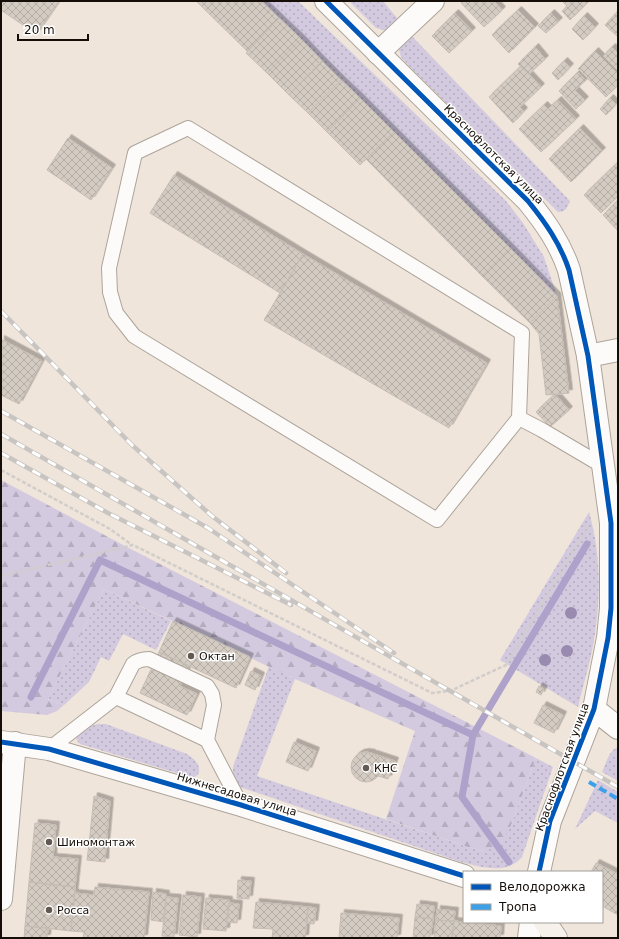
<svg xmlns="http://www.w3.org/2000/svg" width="619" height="939" font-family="'DejaVu Sans',sans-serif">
	<defs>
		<pattern id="grass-dots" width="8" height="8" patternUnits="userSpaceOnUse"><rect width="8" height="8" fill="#d3cae0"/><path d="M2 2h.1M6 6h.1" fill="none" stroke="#b4acbf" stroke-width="1.8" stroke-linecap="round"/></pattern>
		<pattern id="forest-firs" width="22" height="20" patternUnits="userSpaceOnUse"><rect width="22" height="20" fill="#d3cae0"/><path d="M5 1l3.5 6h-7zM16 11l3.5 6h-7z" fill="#b4acbf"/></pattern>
		<pattern id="building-cross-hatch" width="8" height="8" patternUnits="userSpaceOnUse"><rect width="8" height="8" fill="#d4ccc3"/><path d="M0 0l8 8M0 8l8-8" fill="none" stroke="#b5aea6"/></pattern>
		<filter id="shadow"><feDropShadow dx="3.5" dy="-3.5" stdDeviation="0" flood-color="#0004"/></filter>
	</defs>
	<rect width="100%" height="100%" fill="#f0e5da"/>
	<path fill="url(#grass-dots)" d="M262,1H298L506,201L523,223L544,257L557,296L394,132Z
		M349,1H383L397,18L396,23L387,31L376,28Z
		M408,32L570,201C567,208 566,212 558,212L412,69L401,57L397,43Z
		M589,512C602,557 601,605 592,651C588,670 582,689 578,707L500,660Z
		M104,589L171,621L156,650L123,634L109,661L101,657L89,682L64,705L48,699Z
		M269,666L295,679L257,776L468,847L483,851L511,825L536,758L553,767L522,857C507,875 480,867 461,862L240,787L233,778V767Z
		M98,724H106L187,754C195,760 200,763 199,773L195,777H190L80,744C68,733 90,726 98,724Z
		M618,747V781L602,772C606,764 609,750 618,747Z
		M598,780L618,792V823L595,811L575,829Z"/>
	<path fill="url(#forest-firs)" d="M1,480L125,546L536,758L511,825L505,837L500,844L490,849L483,851L468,847L386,819L415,731L295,679L104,589L48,699L64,705L57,711L47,715L1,711Z"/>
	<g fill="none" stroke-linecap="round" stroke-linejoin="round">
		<path stroke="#aea2cb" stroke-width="7" d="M31,697L100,560L473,735
			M509,862L462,797L473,735L587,544"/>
	</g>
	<path fill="url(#building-cross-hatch)" stroke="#c5bdb4" filter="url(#shadow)" d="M1,1H59L36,34L1,10Z
		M196,1H261L279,18L247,51Z
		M464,1H494L502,10L484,27L461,3Z
		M562,1H589L570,20L562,11L567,6Z
		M518,10L535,27L509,53L492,35Z
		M618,11V37L605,25Z
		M455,13L472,31L449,53L432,36Z
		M551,13L559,21L546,33L538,26Z
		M584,16L595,27L583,40L572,29Z
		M279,18L301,39L267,73L246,53Z
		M301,39L322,61L289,95L267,73Z
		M535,47L545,59L529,74L518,64Z
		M612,47L618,53V71L603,56Z
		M595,51L618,74V85L606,97L578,69Z
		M322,61L341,80L308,113L289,95Z
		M564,61L570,67L558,80L552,73Z
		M521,66L541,87L520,107L524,111L513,123L489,97Z
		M578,72L586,80L575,90L585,100L576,109L559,91Z
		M341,80L360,98L327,132L308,113Z
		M360,98L394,132L360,165L327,132Z
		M610,98L616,104L606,115L600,109Z
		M558,100L576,119L541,152L519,129L544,105L548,109Z
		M580,128L602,151L571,182L549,159Z
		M394,132L510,248L482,276L366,159Z
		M68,138L112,168L91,200L47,170Z
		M618,162V196L601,213L584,195Z
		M174,175L303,254L280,293L150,213Z
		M618,200V231L603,215Z
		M510,248L557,296L530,323L482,276Z
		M303,254L487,363L449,428L264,320Z
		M557,296L569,393L546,395L539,334L530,323Z
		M1,339L42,361L19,404L1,395Z
		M555,394L569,410L550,427L536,412Z
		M173,621L250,657L236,688L159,652Z
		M159,652L189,666L180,686L197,694L187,715L140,693Z
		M251,671L261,676L255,690L245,685Z
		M539,686L544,689L541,695L536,692Z
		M543,705L563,715L554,733L534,723Z
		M294,742L316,751L308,771L286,762Z
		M351 767a15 15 0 1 1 30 0a15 15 0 1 1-30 0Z
		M374,754L395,761L388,779L378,776L381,767L380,762Z
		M94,796L110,801L106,846L89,844Z
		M35,823L56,825L53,857L78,859L75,887L29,882Z
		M89,844L106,846L105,862L87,860Z
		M596,863L618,874V915L602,906V872H591Z
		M238,880L251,881L249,899L237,898Z
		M29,882L75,887L71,931L25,926Z
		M95,887L149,892L144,938H83L84,932L71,931L75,893L94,895Z
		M153,892L166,894L164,922L151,920Z
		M183,895L201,897L197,937L179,935Z
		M166,897L178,898L174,937L162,936Z
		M206,898L229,900L226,931L203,929Z
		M256,902L308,907L305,938H272L273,929L253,928Z
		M229,903L239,904L237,923L227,922Z
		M417,904L434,906L433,919L415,917Z
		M308,907L316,908L314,924L307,923Z
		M437,909L455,911L454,921L436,920Z
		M341,913L399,918L397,938H339Z
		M415,917L433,919L430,938H413Z
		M436,920L454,921L452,938H434Z
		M454,921L501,926L500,938H452Z
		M25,926L48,928L47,938H24Z"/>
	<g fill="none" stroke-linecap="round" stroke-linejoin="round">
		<g stroke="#aca49b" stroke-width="16">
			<path id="service" d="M188,128L522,333L519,418L437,520L134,336L116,313L110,292L109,268L135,153Z
				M519,418L542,430L603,466
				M116,697L207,740
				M49,749L116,697L133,664C138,660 142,659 149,659L207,686L212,694L214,705L207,740L241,805"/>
		</g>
		<g stroke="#aca49b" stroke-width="24">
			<path id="minor" d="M378,53L433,1
				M588,356L618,350
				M594,709L618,728
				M1,899L15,743"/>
		</g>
		<g stroke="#aca49b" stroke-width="24">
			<path id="tertiary" d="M326,1L528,201C545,222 560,243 569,270L588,356L611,523V608L608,638L594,709L550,821L539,872
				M1,742L49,749L241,805L464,876
				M529,938L531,922"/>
		</g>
		<g stroke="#aca49b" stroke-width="24">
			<path id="secondary" d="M545,922L556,938"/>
		</g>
		<path stroke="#d1cdcb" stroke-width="2.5" stroke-dasharray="4 2" stroke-linecap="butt" d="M1,470L110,529L132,545
			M1,576L133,545L432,693L450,691L506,665L588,526"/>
		<use href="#service" stroke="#fdfbf9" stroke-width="14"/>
		<use href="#minor" stroke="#fdfbf9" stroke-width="22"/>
		<use href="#tertiary" stroke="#fdfbf9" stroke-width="22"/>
		<use href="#secondary" stroke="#f6f1eb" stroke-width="22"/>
		<g stroke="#c7c4c1" stroke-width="4.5">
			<path id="rail" d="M1,311L132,445L212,516L286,573
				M1,411L208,528L394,653
				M1,434L618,787
				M1,453L108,513L291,605"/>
		</g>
		<use href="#rail" stroke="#fff" stroke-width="3" stroke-dasharray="9" stroke-linecap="butt"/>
		<path stroke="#3da1e9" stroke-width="4" stroke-dasharray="8 4" stroke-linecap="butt" d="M589,782L618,799"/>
		<g stroke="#fff" stroke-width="8">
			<path id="cycleway" d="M326,1L528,201C545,222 560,243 569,270L588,356L611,523V608L608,638L594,709L550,821L539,872
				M1,742L49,749L241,805L464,876"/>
		</g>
		<use href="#cycleway" stroke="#0057b8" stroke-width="5"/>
	</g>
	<g fill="#998ab0">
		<circle cx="571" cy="613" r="6"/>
		<circle cx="567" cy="651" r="6"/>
		<circle cx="545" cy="660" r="6"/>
	</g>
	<g fill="#625952" stroke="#fff" stroke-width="1.5">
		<circle cx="191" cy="656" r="4"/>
		<circle cx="366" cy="768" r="4"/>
		<circle cx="49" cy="842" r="4"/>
		<circle cx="49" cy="910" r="4"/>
	</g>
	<g text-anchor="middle" stroke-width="3" stroke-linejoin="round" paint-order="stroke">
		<g font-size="11" fill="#150e08" stroke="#fff">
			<text transform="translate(494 154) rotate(45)" y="4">Краснофлотская улица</text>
			<text transform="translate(562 767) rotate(-70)" y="4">Краснофлотская улица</text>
			<text transform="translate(237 794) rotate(17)" y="4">Нижнесадовая улица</text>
		</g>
		<g font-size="11" fill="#150e08" stroke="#fff" text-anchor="start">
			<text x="199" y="660">Октан</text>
			<text x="374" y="772">КНС</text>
			<text x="57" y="846">Шиномонтаж</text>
			<text x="57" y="914">Росса</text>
		</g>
	</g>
	<rect width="619" height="939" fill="none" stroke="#150e08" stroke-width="4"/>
	<rect x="463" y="871" width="140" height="52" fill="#ffffff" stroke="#a19f9c"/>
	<rect x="471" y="884" width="20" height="6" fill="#0057b8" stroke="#a19f9c"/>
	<text x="499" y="891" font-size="12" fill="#150e08">Велодорожка</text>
	<rect x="471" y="904" width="20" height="6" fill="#3da1e9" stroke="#a19f9c"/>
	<text x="499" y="911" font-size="12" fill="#150e08">Тропа</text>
	<path d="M18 34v6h70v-6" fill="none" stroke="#150e08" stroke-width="2"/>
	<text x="24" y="34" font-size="12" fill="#150e08" stroke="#ffffff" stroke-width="3" paint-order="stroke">20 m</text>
</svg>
